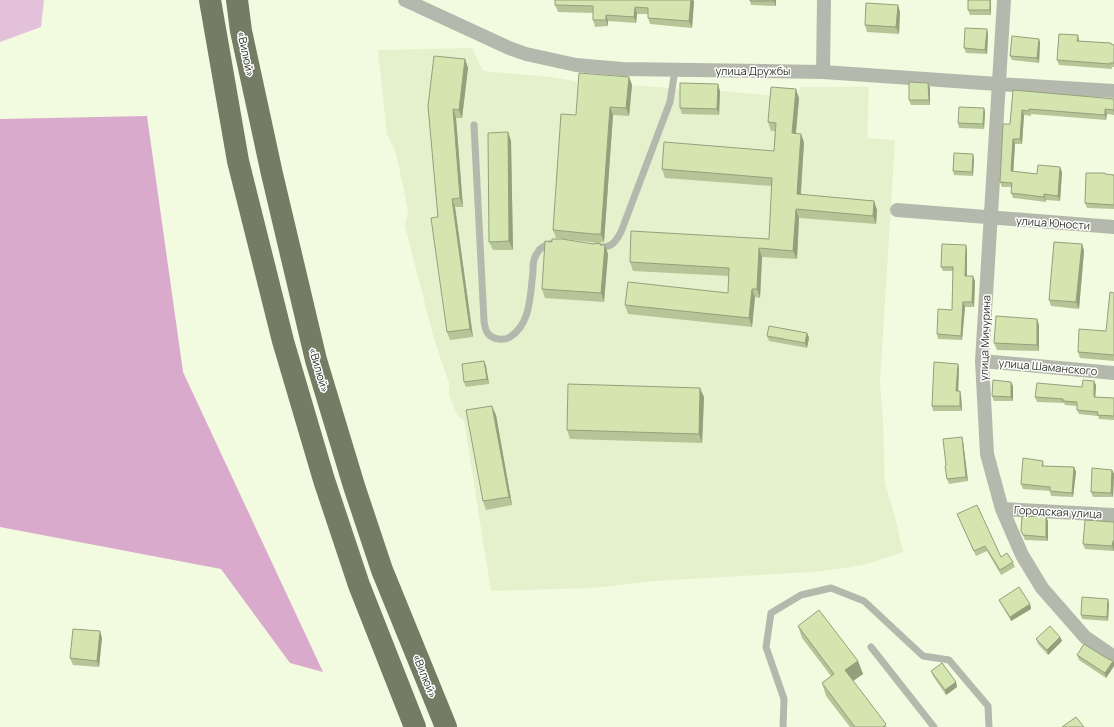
<svg xmlns="http://www.w3.org/2000/svg" width="1114" height="727" font-family="Manrope,sans-serif">
	<rect width="100%" height="100%" fill="#f2fbdf"/>
	<path fill="#e5f1cd" d="M472,48L483,71L551,77L582,82L670,88L683,90L720,91L798,98L800,87H869L867,138L895,140L880,383L883,421L885,483L894,513L903,552L867,564L846,568L812,572L654,581L593,588L491,591L464,421L457,415L449,396V383L434,339L405,226L408,211L396,153L387,134L378,50Z"/>
	<path fill="#e4c1da" d="M0,0H44L41,27L0,42Z"/>
	<path fill="#d9aacc" d="M147,116L183,372L323,672L290,663L221,569L0,527V119Z"/>
	<g fill="none" stroke-linecap="round" stroke-linejoin="round">
		<path stroke="#b5b9ad" stroke-width="7" d="M474,125L484,321C485,328 486,334 492,337C497,340 506,340 510,337C531,324 530,295 533,272C533,265 533,258 538,252C541,246 548,244 554,243
			M596,247C610,248 614,245 621,232L670,102L675,70
			M871,647L934,727
			M783,727L784,699L766,647L771,613L801,595L831,588L864,601L923,656L949,660L988,706L989,727"/>
		<path stroke="#b5b9ad" stroke-width="14" d="M405,0L509,48L526,54L576,65L622,69L823,72L998,84L1114,91
			M1004,0L982,361L987,454L1002,509L1022,555L1042,588L1085,637L1114,657
			M823,72L824,0
			M897,210L1114,227
			M982,361L1114,373
			M1002,509L1114,515"/>
		<path stroke="#747c65" stroke-width="22" d="M210,0L238,161L283,341L324,480L359,585L415,727
			M237,0L241,31L272,174L316,360L354,486L382,570L446,727"/>
	</g>
	<path fill="#b6c597" d="M750,0H776V6L751,5Z
		M968,0H991V15H970L968,10Z
		M694,1L692,28L650,24L648,18V14H637L636,23L608,21V26L595,27L593,20V13L558,12L555,5Z
		M898,5L900,12L899,34L867,32L865,25Z
		M988,34L987,54L966,53L964,48Z
		M1039,39L1040,43L1039,63L1012,60L1010,56Z
		M1079,40V41L1111,43L1112,44L1114,45V67H1112V69L1059,65L1057,60Z
		M465,59L468,68L462,118H456L463,207H455L473,337L450,340L447,332L438,217L428,106Z
		M629,77L632,85L629,116L613,115L604,242L597,243L556,238L553,230L576,115Z
		M928,83L930,88V105H911L909,100Z
		M1013,90L1114,99V115L1107,114L1106,120L1031,114V116L1024,115L1022,144H1015L1013,171L1037,174L1062,172L1060,201L1046,200V202L1013,198L1011,193L1012,187H1002L1000,182L1010,124Z
		M720,91L719,115L682,114L680,108Z
		M799,98L796,133L804,142L801,195L874,201L877,210L876,224L799,218L797,259L762,257L760,298L755,297L752,327L628,314L625,305L728,293L729,276L633,271L630,262L769,239L772,186L665,178L662,169L774,151L775,131H771L768,122Z
		M984,108L985,113L984,129L959,128L958,123Z
		M508,132L511,141L513,250H493L489,242Z
		M974,159L973,176L954,175L953,171Z
		M1105,173V174L1114,175V209L1087,208L1085,203Z
		M600,243L608,254L604,302L545,298L542,289L593,244Z
		M1082,244L1084,251L1079,309L1051,306L1049,300Z
		M967,249V276L975,281L974,307H965L962,340L938,339L937,334L952,310L953,271H943L941,267Z
		M1114,293V361L1080,358L1078,352L1106,331Z
		M1037,319L1039,325V351L997,350L994,343Z
		M807,333L809,338L807,348L769,341L767,336Z
		M486,366L489,384L466,387L464,382Z
		M959,368L958,391L961,395L962,411H933L932,406Z
		M1096,385L1095,397L1114,398V420L1099,419L1098,416L1079,414L1077,410V406L1065,405L1064,403L1037,402L1035,397L1082,387Z
		M1013,386V401H994L992,396Z
		M704,397L702,443L570,439L567,430Z
		M496,415L512,505L486,510L483,501Z
		M962,437L963,441L968,481L949,484L947,479L946,465Z
		M1043,461L1044,466L1074,467L1076,472L1073,497L1051,496L1050,491L1023,489L1021,484Z
		M1112,470L1114,474L1113,497H1093L1091,492Z
		M957,514L1001,557L1013,562L1015,567L1001,575L987,551L976,556Z
		M1048,521V541L1025,540L1021,531Z
		M1114,522V551L1085,549L1083,544Z
		M1108,599L1109,604L1108,621L1082,619L1081,615Z
		M999,600L1030,604L1031,609L1011,621L1001,604Z
		M798,626L858,661L863,674L853,681L887,727H850L826,696L822,683L831,676L802,638Z
		M1060,637L1062,641L1048,655L1038,644L1036,639Z
		M102,638L99,667L73,665L70,658Z
		M1077,655L1113,661L1114,663V666L1106,678L1079,660Z
		M931,671L956,682L957,687L946,695L933,676Z"/>
	<path fill="#94a07b" d="M691,0H693L694,1L692,28L689,21Z
		M774,0H776V6L774,1Z
		M990,0H991V15L990,10Z
		M898,5L900,12L899,34L896,27Z
		M635,7L637,14L636,23L634,17Z
		M606,15L608,21V26L606,20Z
		M987,29L988,34L987,54L985,50Z
		M1078,35L1079,40V46L1077,41Z
		M1039,39L1040,43L1039,63L1037,58Z
		M465,59L468,68L462,118L459,110Z
		M629,77L632,85L629,116L626,108Z
		M928,83L930,88V105L929,100Z
		M718,84L720,91L719,115L717,109Z
		M796,89L799,98L795,142L792,133Z
		M610,107L613,115L604,242L601,234Z
		M984,108L985,113L984,129L983,124Z
		M453,109L456,118L463,207L460,198Z
		M1105,109L1107,114L1106,120L1105,115Z
		M1022,110L1024,115L1022,144L1020,139Z
		M508,132L511,141L513,250L509,241Z
		M801,134L804,142L800,203L797,194Z
		M1013,139L1015,144L1013,176L1011,171Z
		M973,154L974,159L973,176L972,172Z
		M1060,167L1062,172L1060,201L1058,196Z
		M1044,194L1046,200V202L1044,197Z
		M452,199L455,207L473,337L470,329Z
		M874,201L877,210L876,224L873,216Z
		M796,209L799,218L797,259L793,251Z
		M1082,244L1084,251L1079,309L1076,302Z
		M605,245L608,254L604,302L601,293Z
		M966,245L967,249V281L965,276Z
		M759,248L762,257L760,298L757,289Z
		M973,276L975,281L974,307L972,302Z
		M752,289L755,297L752,327L749,318Z
		M963,302L965,307L962,340L961,336Z
		M1037,319L1039,325V351L1037,345Z
		M807,333L809,338L807,348L805,343Z
		M484,361L486,366L489,384L487,379Z
		M958,364L959,368L958,395L956,391Z
		M1094,381L1096,385L1095,402L1094,397Z
		M1011,382L1013,386V401L1011,397Z
		M700,388L704,397L702,443L699,434Z
		M960,391L961,395L962,411L960,406Z
		M492,406L496,415L512,505L509,497Z
		M962,437L963,441L968,481L966,477Z
		M1074,467L1076,472L1073,497L1072,493Z
		M1112,470L1114,474L1113,497L1111,493Z
		M1046,517L1048,521V541L1046,537Z
		M1113,541L1114,544V551L1112,546Z
		M1108,599L1109,604L1108,621L1107,617Z
		M1030,604L1031,609L1011,621L1010,617Z
		M100,631L102,638L99,667L97,661Z
		M1060,637L1062,641L1048,655L1047,650Z
		M858,661L863,674L850,683L845,670Z
		M1113,661L1114,663V666L1106,678L1105,673Z
		M956,682L957,687L946,695L945,690Z"/>
	<path fill="#d4e5b0" stroke="#94a07b" d="M555,0H691L689,21L648,18V8L635,7L634,17L606,15V20H593V6L555,5Z
		M750,0H774V1H750Z
		M968,0H990V10H968Z
		M866,3L898,5L896,27L865,25Z
		M965,28L987,29L985,50L964,48Z
		M1059,34L1078,35L1077,41L1111,43V44L1114,45V63H1110V64L1057,60Z
		M1012,36L1039,39L1037,58L1010,56Z
		M434,56L465,59L459,110L453,109L460,198L452,199L470,329L447,332L431,218L438,217L428,106Z
		M579,73L629,77L626,108L610,107L601,234H594L553,230L561,114L576,115Z
		M909,82L928,83L929,100H909Z
		M680,83L718,84L717,109L680,108Z
		M771,87L796,89L792,133L801,134L797,194L874,201L873,216L796,209L793,251L759,248L757,289H752L749,318L625,305L628,282L728,293L729,268L630,262L631,231L769,239L772,178L662,169L664,142L774,151L776,123L768,122Z
		M1013,90L1104,98L1114,99V110L1105,109V115L1029,109V111L1022,110L1020,139H1013L1011,171L1037,174L1038,165L1060,167L1058,196L1044,194V197L1011,193L1012,183L1000,182L1003,124H1010Z
		M959,107L984,108L983,124L958,123Z
		M508,132L509,241L489,242L488,133Z
		M954,153L973,154L972,172L953,171Z
		M1086,173H1105V174L1114,175V205L1085,203Z
		M552,239H562L593,244L600,243V245H605L601,293L542,289L545,241L552,242Z
		M1054,242L1082,244L1076,302L1049,300Z
		M942,244L966,245L965,276H973L972,302H963L961,336L937,334L938,309L952,310L953,267H941Z
		M1110,292L1114,293V355L1078,352L1079,329L1106,331Z
		M996,316L1037,319V345L994,343Z
		M769,326L807,333L805,343L767,336Z
		M484,361L487,379L464,382L462,364Z
		M934,362L958,364L956,391H960V406H932Z
		M993,380L1011,382V397L992,396Z
		M1083,380L1094,381V397L1114,398V416L1097,415L1098,412L1077,410V402L1063,401V399L1035,397L1037,383L1082,387Z
		M568,384L700,388L699,434L567,430Z
		M492,406L509,497L483,501L466,410Z
		M962,437L966,477L947,479L945,466L946,465L943,439Z
		M1023,458L1043,461L1042,466L1074,467L1072,493L1050,491V487L1021,484Z
		M1092,468L1112,470L1111,493L1091,492Z
		M977,505L1001,557L1007,553L1013,562L1000,570L985,546L974,551L957,514Z
		M1022,516L1046,517V537L1023,535L1021,531Z
		M1085,520L1114,522V541H1113L1112,546L1083,544Z
		M1019,587L1030,604L1010,617L999,600Z
		M1082,597L1108,599L1107,617L1081,615Z
		M819,610L858,661L845,670L886,724L883,727H855L822,683L834,674L798,626Z
		M1050,626L1060,637L1047,650L1036,639Z
		M73,629L100,631L97,661L70,658Z
		M1084,644L1108,659L1113,661L1105,673L1077,655Z
		M942,663L956,682L945,690L931,671Z
		M1076,717L1084,727H1062Z"/>
	<g text-anchor="middle" stroke-width="3" stroke-linejoin="round" paint-order="stroke">
		<g font-size="11" fill="#303329" stroke="#fff">
			<text transform="translate(246 54) rotate(78)" y="4">«Вилюй»</text>
			<text x="753" y="75">улица Дружбы</text>
			<text transform="translate(1053 223) rotate(4)" y="4">улица Юности</text>
			<text transform="translate(985 338) rotate(-88)" y="4">улица Мичурина</text>
			<text transform="translate(1048 367) rotate(5)" y="4">улица Шаманского</text>
			<text transform="translate(319 370) rotate(74)" y="4">«Вилюй»</text>
			<text transform="translate(1058 512) rotate(3)" y="4">Городская улица</text>
			<text transform="translate(425 676) rotate(68)" y="4">«Вилюй»</text>
		</g>
	</g>
</svg>
